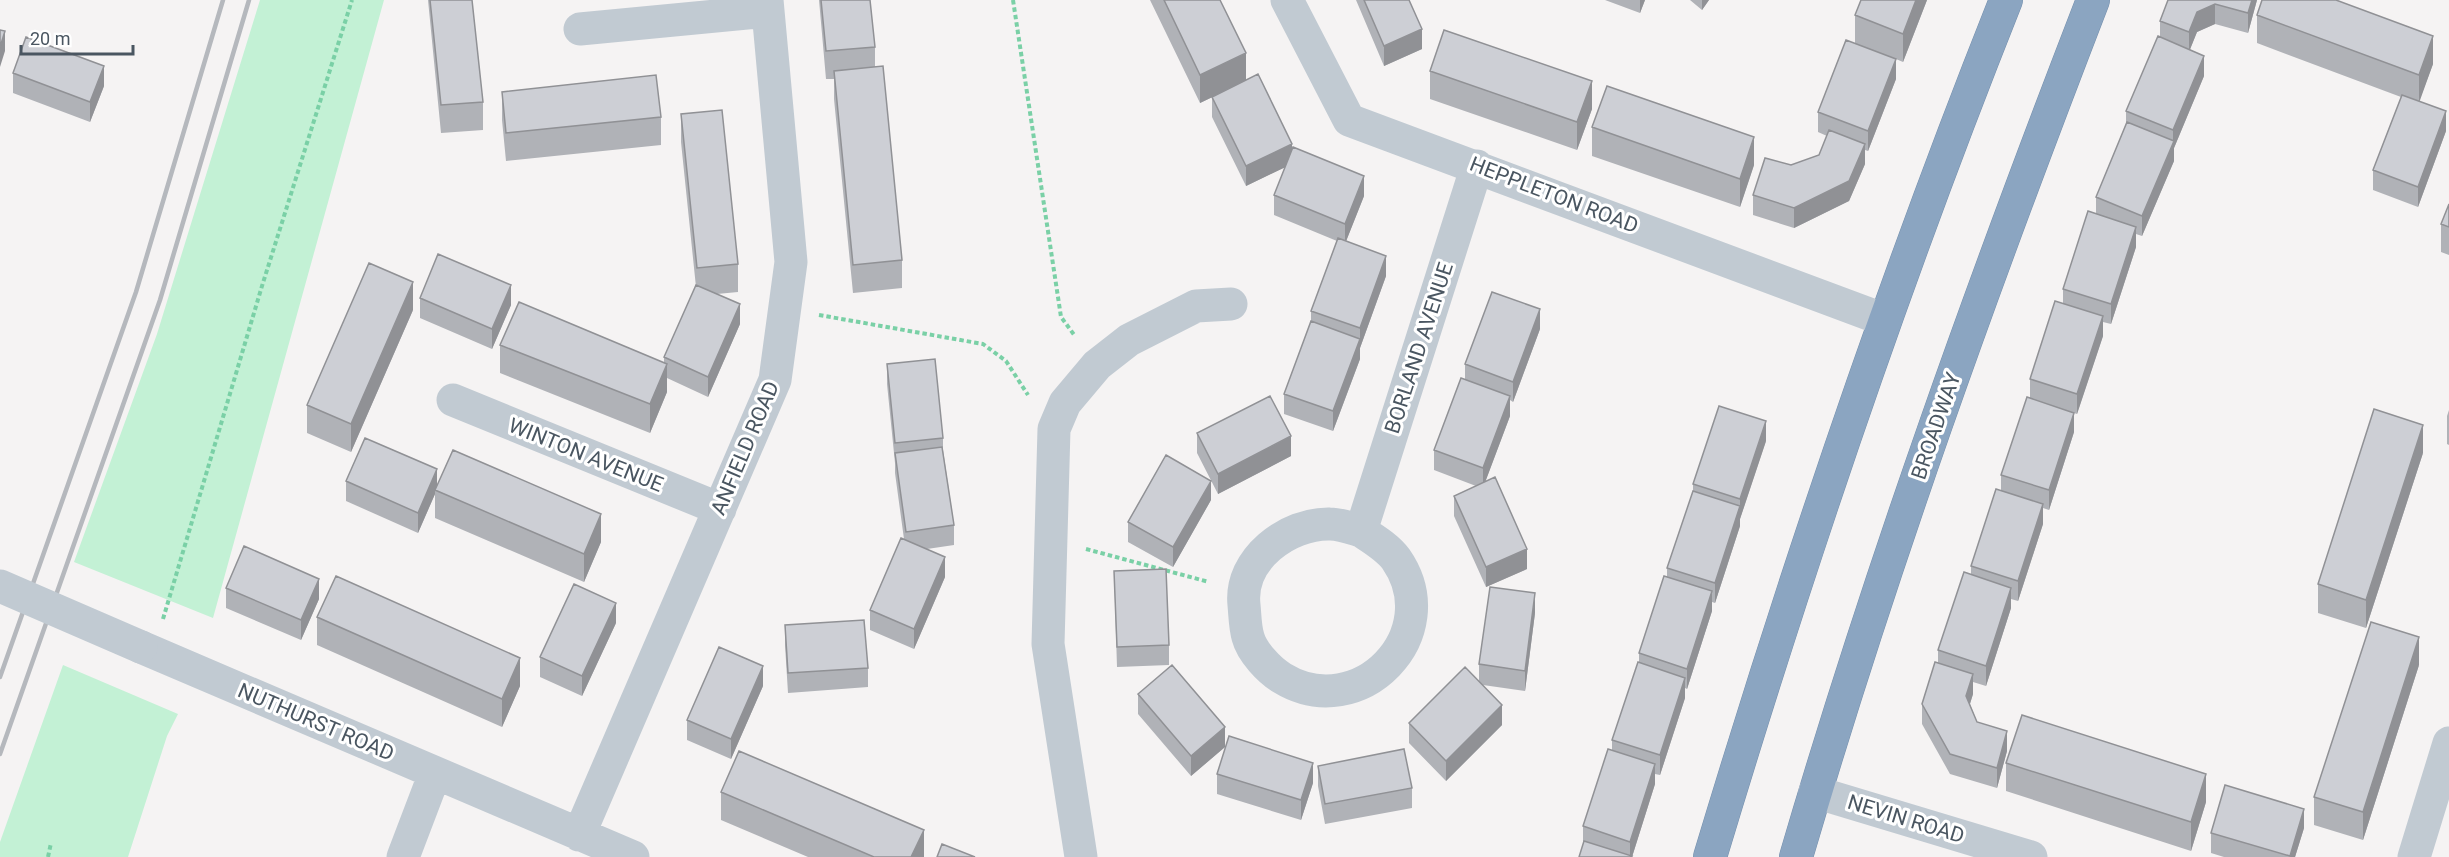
<svg xmlns="http://www.w3.org/2000/svg" width="2449" height="857" font-family="Roboto,sans-serif">
	<rect width="100%" height="100%" fill="#f5f3f3"/>
	<path fill="#c3f1d5" d="M260,0H384L213,618L74,562L157,334Z
		M63,665L178,714L167,736L128,857H0V842Z"/>
	<g fill="none" stroke-linecap="round" stroke-linejoin="round">
		<g stroke="#7690ad" stroke-width="34">
			<path id="highway" d="M1710,857C1797,568 1894,281 2006,0
				M1796,857C1881,567 1984,282 2093,0"/>
		</g>
		<path stroke="#7ad0a6" stroke-width="4" stroke-dasharray="4.5 3" stroke-linecap="butt" d="M1013,0L1061,317L1075,336
			M819,315L983,344L1006,361L1028,395
			M1086,549L1209,582
			M163,619L262,286L352,0
			M48,857L51,843"/>
		<path stroke="#c1cad2" stroke-width="33" d="M1287,0L1349,120L1885,320
			M580,29L768,11
			M453,400L720,509
			M1361,531C1351,528 1340,524 1330,524C1288,523 1239,559 1244,605C1245,615 1245,627 1248,637C1252,652 1269,670 1282,678C1359,725 1448,634 1396,559C1387,547 1373,539 1361,531L1477,166
			M141,647L633,857
			M1815,792L2031,857
			M579,835L775,380L791,262L767,0
			M403,857L435,773
			M1081,857L1048,644L1054,429L1065,403L1097,365L1129,340L1196,306L1231,304
			M2414,857L2449,743"/>
		<use href="#highway" stroke="#8ba5c1" stroke-width="33"/>
		<path stroke="#b5b8bd" stroke-width="4.5" d="M0,677L136,292L223,0
			M0,754L160,300L249,0"/>
		<path stroke="#c1cad2" stroke-width="33" d="M0,586L141,647"/>
	</g>
	<path fill="#b0b2b7" d="M428,0H472L483,102V130L441,133Z
		M819,0H870L875,47V67L902,260V288L853,293L834,99V79H826Z
		M1150,0H1220L1246,81L1292,148L1364,196L1346,241L1386,276L1360,348V359L1333,431L1284,414V394L1311,321V311L1337,241L1274,215V195L1285,167L1246,186L1212,117V97L1237,85L1200,103Z
		M1356,0H1409L1422,49L1384,66Z
		M1605,0H1645L1640,13Z
		M1690,0H1709L1702,10Z
		M1927,0L1903,62L1896,59V79L1868,151L1865,150V164L1849,201L1794,228L1753,215V195L1791,165L1819,155L1827,136L1818,132V112L1855,43V15Z
		M2168,0H2257L2248,33L2215,24L2197,32L2190,49L2204,76L2174,148V161L2142,236L2136,234V247L2111,324L2103,322V336L2077,414L2074,413V432L2049,510L2043,508V524L2018,601L2011,599V608L1986,686L1973,682V694L1970,704L1977,722L2007,751L1997,788L1950,774L1922,724V704L1938,664V650L1971,575V566L2001,490V475L2030,398V379L2063,304V289L2096,214V197L2126,124V111L2160,37V21Z
		M2257,15L2433,64L2419,101L2446,131L2418,207L2373,190V170L2401,97L2257,43Z
		M1430,71L1592,109L1577,150L1430,99Z
		M13,73L104,86L90,122L13,93Z
		M502,92L661,117V145L506,161L502,120Z
		M681,114L738,264V292L717,294L740,324L708,397L667,378V392L650,433L500,373V345L664,363V357L696,287L681,142Z
		M1592,127L1754,165L1740,207L1592,156Z
		M2449,204V255L2441,252V224Z
		M420,298L511,305L492,349L420,318Z
		M413,310L351,452L307,433V405Z
		M1540,329L1513,402L1510,400V416L1485,482L1527,569L1486,587L1454,516V496L1476,486L1434,470V450L1465,379V364Z
		M887,364L943,438V450L954,525V545L927,549L945,577L914,649L870,630V610L904,539L895,473V463L887,384Z
		M2449,410V445L2447,444V416Z
		M1197,433L1291,456L1218,494L1197,453Z
		M1766,441L1740,519V526L1715,603L1712,602V611L1687,689L1685,688V698L1660,775L1655,774V784L1632,857L1583,845V826L1612,750V740L1639,662V653L1667,576V568L1693,491V484Z
		M2423,453L2366,628L2318,613V584Z
		M346,481L437,485L601,542L584,582L435,518V494L418,533L346,501Z
		M1211,500L1173,567L1128,542V522Z
		M1114,571L1169,645V665L1117,667Z
		M226,588L319,599L301,640L226,608Z
		M1535,613L1525,691L1483,685L1502,725L1446,781L1409,743V723L1479,681V664Z
		M317,617L520,686L502,727L317,645Z
		M616,623L582,696L540,677V657Z
		M785,625L868,668V687L788,693L785,645Z
		M2419,665L2363,840L2314,825V797Z
		M763,686L731,759L687,740V720Z
		M1138,694L1225,747L1191,776L1138,714Z
		M2006,763L2206,802L2191,851L2006,791Z
		M1318,766L1412,788V808L1325,824L1318,786Z
		M1217,774L1313,783L1301,820L1217,794Z
		M721,792L924,857H808L721,820Z
		M2304,828L2295,857H2224L2211,853V833Z"/>
	<path fill="#909195" d="M1640,0H1645L1640,13Z
		M1702,0H1709L1702,10Z
		M1916,0H1927L1903,62V34Z
		M2252,0H2257L2248,33V13Z
		M2215,4V24L2197,32L2189,52V32L2197,12Z
		M1422,29V49L1384,66V46Z
		M5,31V51L0,67V47Z
		M2433,36V64L2419,103V75Z
		M1246,53V81L1200,103V75Z
		M2204,56V76L2174,148V161L2142,236V216L2173,144V130Z
		M1896,59V79L1868,151V131Z
		M104,66V86L90,122V102Z
		M1592,81V109L1577,150V122Z
		M2446,111V131L2418,207V187Z
		M1754,137V165L1740,207V179Z
		M1292,144V164L1246,186V166Z
		M1865,144V164L1849,201L1794,228V208Z
		M1364,176V196L1345,244V224Z
		M2136,227V247L2111,324V304Z
		M1386,256V276L1360,348V359L1333,431V411L1360,339V328Z
		M413,282V310L351,452V424Z
		M511,285V305L492,349V329Z
		M740,304V324L708,397V377Z
		M1540,309V329L1513,402V382Z
		M2103,316V336L2077,414V394Z
		M667,364V392L650,433V404Z
		M1510,396V416L1483,488V468Z
		M2074,413V432L2049,510V490Z
		M1766,421V441L1740,519V526L1715,603V583L1740,506V499Z
		M2423,425V453L2366,628V600Z
		M1291,436V456L1218,494V474Z
		M437,469V489L435,490V494L418,533V513Z
		M1211,481V500L1173,567V547Z
		M2043,504V524L2018,601V581Z
		M601,514V542L584,582V554Z
		M1527,549V569L1486,587V567Z
		M945,557V577L914,649V629Z
		M319,579V599L301,640V620Z
		M2011,588V608L1986,686V666Z
		M1712,591V611L1687,689V669Z
		M1535,593V613L1525,691V671Z
		M616,603V623L582,696V676Z
		M2419,637V665L2363,840V812Z
		M520,658V686L502,727V699Z
		M763,666V686L731,759V739Z
		M1973,674V694L1966,716V696Z
		M1685,678V698L1660,775V755Z
		M1502,705V725L1446,781V761Z
		M1225,727V747L1191,776V756Z
		M2007,731V751L1997,788V768Z
		M1313,763V783L1301,820V800Z
		M1655,764V784L1632,857H1630V842Z
		M2206,774V802L2191,851V822Z
		M2304,809V828L2295,857H2290Z
		M924,830V857H911Z"/>
	<path fill="#cdcfd5" stroke="#909195" stroke-width="1.5" d="M430,0H472L483,102L441,105Z
		M821,0H870L875,47L826,51Z
		M1164,0H1220L1246,53L1200,75Z
		M1364,0H1409L1422,29L1384,46Z
		M1861,0H1916L1903,34L1855,15Z
		M2168,0H2252L2248,13L2215,4L2197,12L2189,32L2160,21Z
		M2262,0H2336L2433,36L2419,75L2257,15Z
		M0,30L5,31L0,47Z
		M1444,30L1592,81L1577,122L1430,71Z
		M2158,36L2204,56L2173,130L2126,111Z
		M26,37L104,66L90,102L13,73Z
		M1846,40L1896,59L1868,131L1818,112Z
		M883,66L902,260L853,265L834,71Z
		M1258,74L1292,144L1246,166L1212,97Z
		M656,75L661,117L506,133L502,92Z
		M1607,86L1754,137L1740,179L1592,127Z
		M2402,95L2446,111L2418,187L2373,170Z
		M722,110L738,264L697,268L681,114Z
		M2127,122L2174,141L2142,216L2096,197Z
		M1829,130L1865,144L1849,181L1794,208L1753,195L1765,158L1791,165L1819,155Z
		M1293,147L1364,176L1345,224L1274,195Z
		M2449,204V227L2441,224Z
		M2088,211L2136,227L2111,304L2063,289Z
		M1338,238L1386,256L1360,328L1311,311Z
		M438,254L511,285L492,329L420,298Z
		M369,263L413,282L351,424L307,405Z
		M696,285L740,304L708,377L664,357Z
		M1492,292L1540,309L1513,382L1465,364Z
		M2055,301L2103,316L2077,394L2030,379Z
		M519,302L667,364L650,404L500,345Z
		M1311,321L1360,339L1333,411L1284,394Z
		M935,359L943,438L895,443L887,364Z
		M1461,378L1510,396L1483,468L1434,450Z
		M1270,396L1291,436L1218,474L1197,433Z
		M2027,397L2074,413L2049,490L2001,475Z
		M1719,406L1766,421L1740,499L1693,484Z
		M2374,409L2423,425L2366,600L2318,584Z
		M365,438L437,469L418,513L346,481Z
		M942,447L954,525L906,532L895,453Z
		M453,450L601,514L584,554L435,490Z
		M1166,455L1211,481L1173,547L1128,522Z
		M1495,477L1527,549L1486,567L1454,496Z
		M1996,489L2043,504L2018,581L1971,566Z
		M1693,491L1740,506L1715,583L1667,568Z
		M901,538L945,557L914,629L870,610Z
		M244,546L319,579L301,620L226,588Z
		M1166,569L1169,645L1117,647L1114,571Z
		M1964,572L2011,588L1986,666L1938,650Z
		M336,576L520,658L502,699L317,617Z
		M1664,576L1712,591L1687,669L1639,653Z
		M574,584L616,603L582,676L540,657Z
		M1490,587L1535,593L1525,671L1479,664Z
		M864,620L868,668L788,673L785,625Z
		M2371,622L2419,637L2363,812L2314,797Z
		M719,647L763,666L731,739L687,720Z
		M1638,662L1685,678L1660,755L1612,740Z
		M1935,662L1973,674L1966,696L1977,722L2007,731L1997,768L1950,754L1922,704Z
		M1172,665L1225,727L1191,756L1138,694Z
		M1465,667L1502,705L1446,761L1409,723Z
		M2022,715L2206,774L2191,822L2006,763Z
		M1229,736L1313,763L1301,800L1217,774Z
		M1404,749L1412,788L1325,804L1318,766Z
		M1608,749L1655,764L1630,842L1583,826Z
		M739,751L924,830L911,857H874L721,792Z
		M2225,785L2304,809L2290,856L2211,833Z
		M1584,841L1632,856L1631,857H1579Z
		M942,844L975,857H937Z"/>
	<g text-anchor="middle" stroke-width="6" stroke-linejoin="round" paint-order="stroke">
		<g font-size="21" fill="#4a5661" stroke="#fff">
			<text transform="translate(1554 195) rotate(21)" y="7">HEPPLETON ROAD</text>
			<text transform="translate(1419 348) rotate(-72)" y="7">BORLAND AVENUE</text>
			<text transform="translate(1936 426) rotate(-71)" y="7">BROADWAY</text>
			<text transform="translate(745 448) rotate(-67)" y="7">ANFIELD ROAD</text>
			<text transform="translate(586 455) rotate(22)" y="7">WINTON AVENUE</text>
			<text transform="translate(316 722) rotate(23)" y="7">NUTHURST ROAD</text>
			<text transform="translate(1906 819) rotate(17)" y="7">NEVIN ROAD</text>
		</g>
	</g>
	<path d="M21 45v9h112v-9" fill="none" stroke="#4a5661" stroke-width="3"/>
	<text x="30" y="45" font-size="18" fill="#4a5661" stroke="#ffffff" stroke-width="4.5" paint-order="stroke">20 m</text>
</svg>
